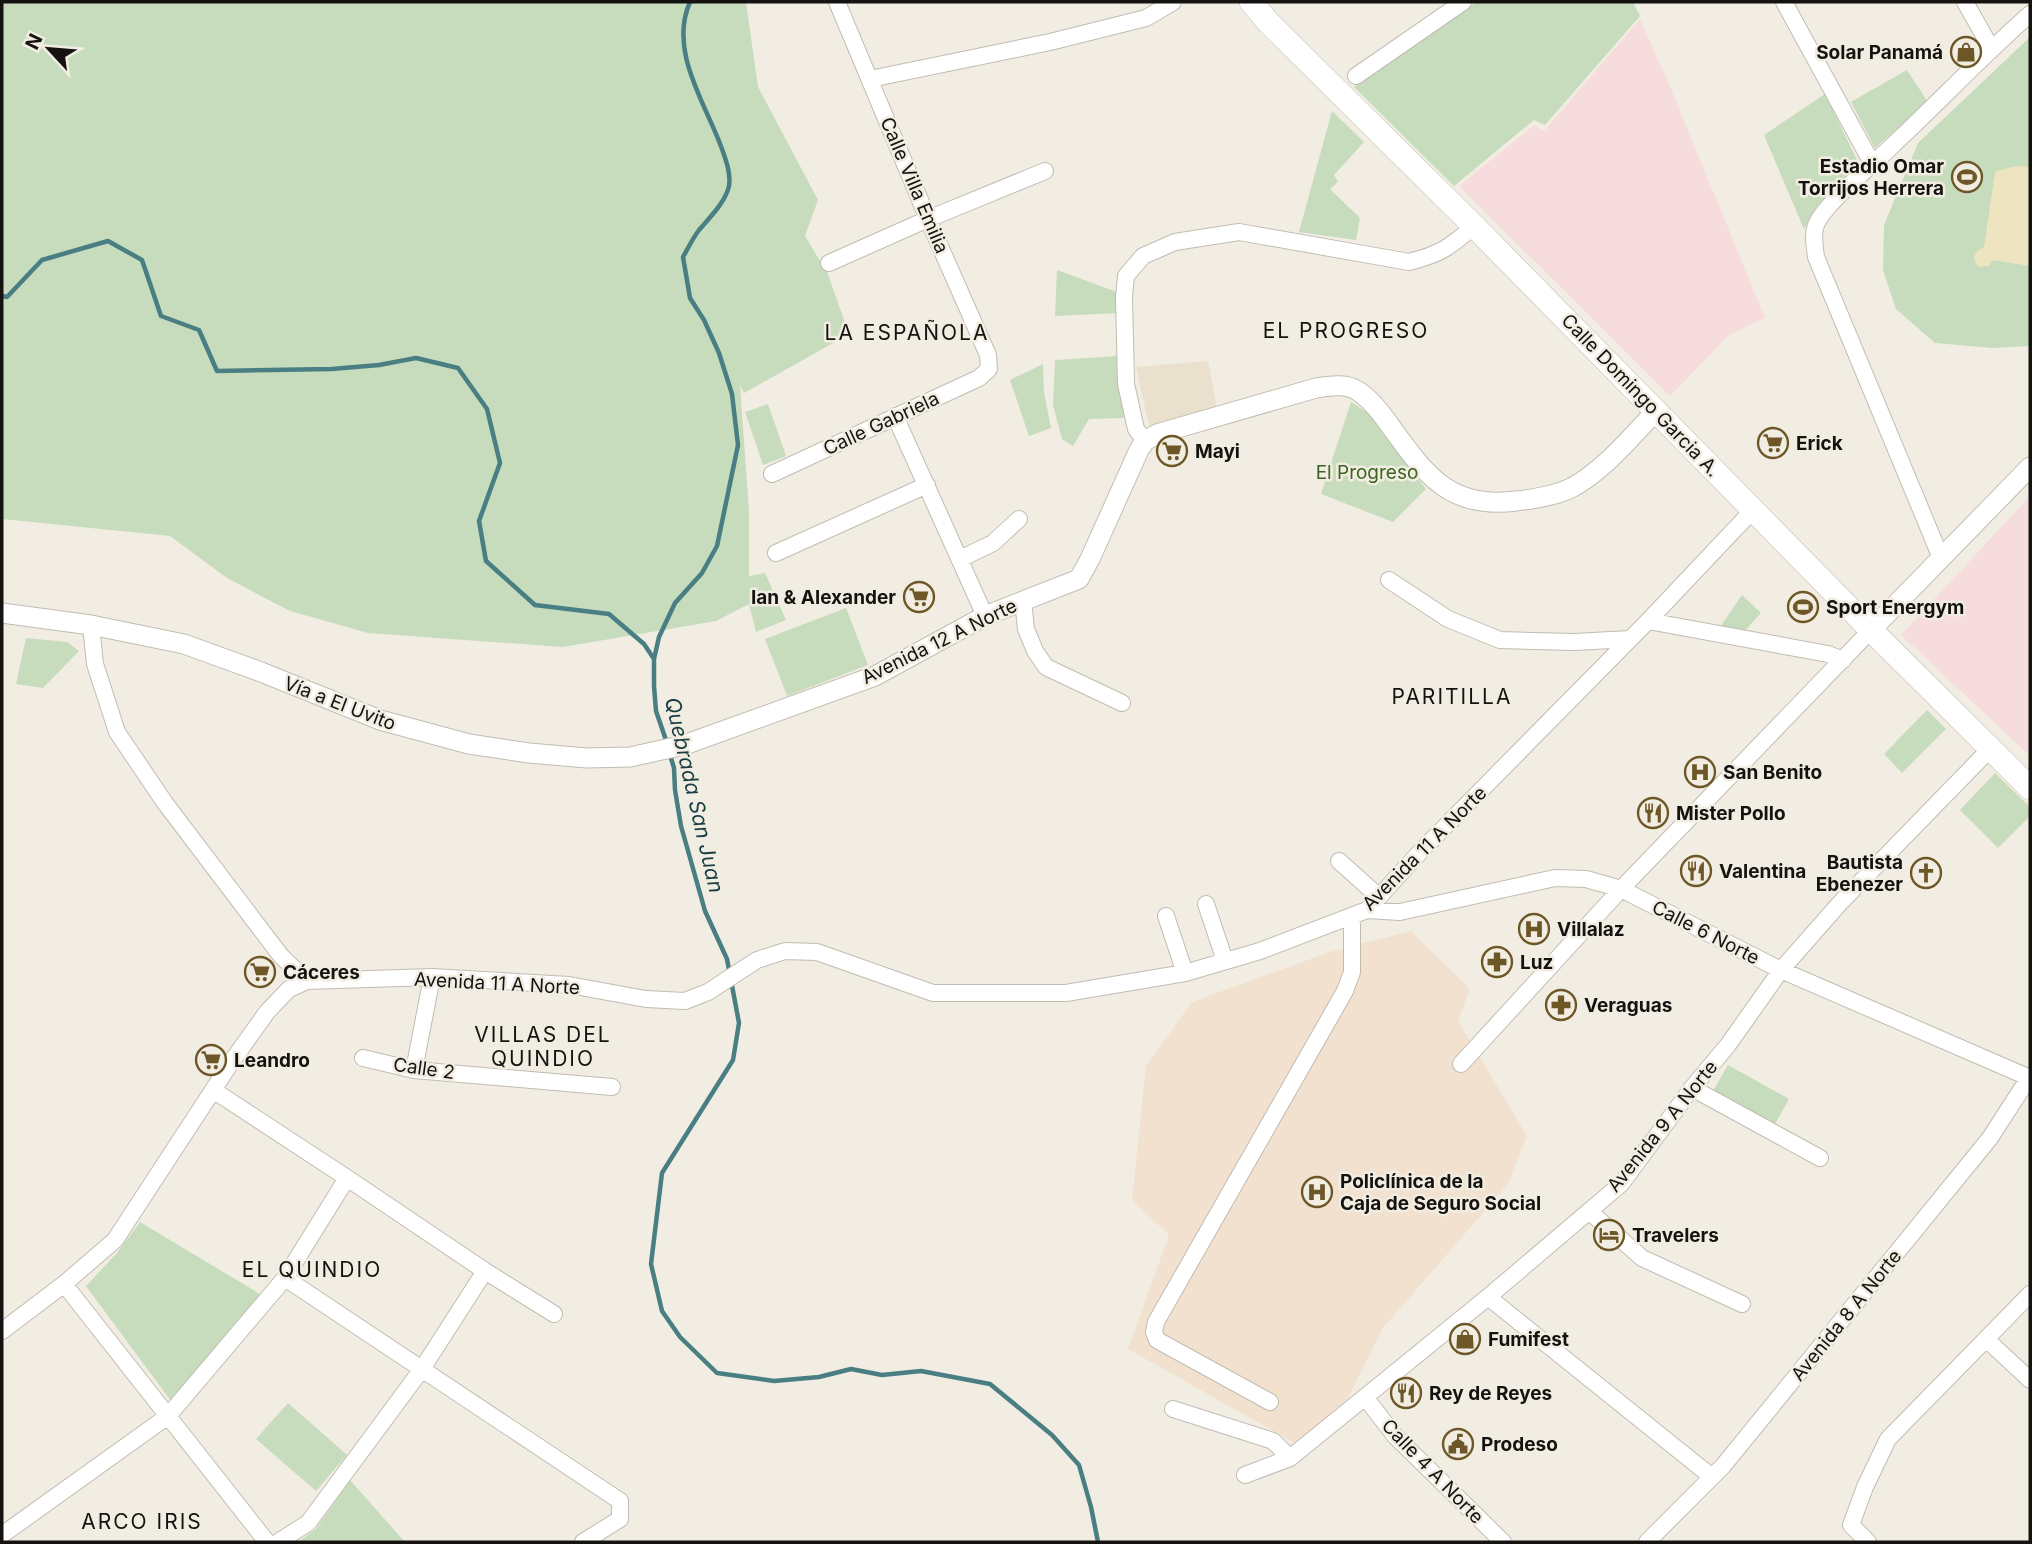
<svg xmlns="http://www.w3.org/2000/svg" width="2032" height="1544" font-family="Inter,sans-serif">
	<rect width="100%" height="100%" fill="#f2ede2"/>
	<path fill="#e9e0ce" d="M1208,361L1217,409L1150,430L1136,367Z"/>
	<path fill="#f7dcdd" d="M1640,19L1669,84L1765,318L1729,335L1670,396L1459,186L1534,125L1544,131Z
		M2030,496V756L1901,635Z"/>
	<path fill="#f1e1ce" d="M1411,931L1470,989L1458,1021L1527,1136L1508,1184L1383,1328L1348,1398L1298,1445L1128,1349L1169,1235L1132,1200L1146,1066L1192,1002L1330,952Z"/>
	<path fill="#c6dcbc" d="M2,2H746L758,87L818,200L805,236L823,266H825L849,334L744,393L740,385L749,511V576L765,573L786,620L756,632L749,604L716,621L563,647L368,633L290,611L227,578L170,536L2,519Z
		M1476,2H1633L1640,16L1545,125L1534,120L1454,186L1354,87Z
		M2030,37V346L1992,348L1935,343L1896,309L1883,270L1884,225L1918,143Z
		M1907,70L1928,102L1875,148L1851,102Z
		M1825,94L1859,164L1817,206L1804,229L1764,135Z
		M1332,111L1364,142L1334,175L1338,182L1330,189L1360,218L1356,240L1299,232Z
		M1057,270L1117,292L1118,313L1055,316Z
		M1119,356L1124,418L1089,419L1073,446L1062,439L1053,405L1055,360Z
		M1043,364L1044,392L1051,428L1029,436L1010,380Z
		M1351,402L1374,417L1410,469L1426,489L1393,522L1321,494Z
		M768,404L786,456L763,465L745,412Z
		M1742,595L1761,613L1741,635L1718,630Z
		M846,608L868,665L787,696L765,639Z
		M26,638L67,642L79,651L43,688L16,684Z
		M1927,710L1946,729L1902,773L1884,754Z
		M1995,773L2030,807V816L1998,848L1960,810Z
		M1728,1065L1789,1099L1774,1126L1713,1091Z
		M140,1222L260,1294L171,1401L86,1286L117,1253Z
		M288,1403L347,1455L316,1491L256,1439Z
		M350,1480L405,1542H298L316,1529Z"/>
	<path fill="#eee4bf" d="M2024,166L2030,168V266L1993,260L1989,266L1980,267C1970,260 1974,251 1984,247L1995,172L2011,167Z"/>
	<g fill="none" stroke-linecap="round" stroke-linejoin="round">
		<path stroke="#497e83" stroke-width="4.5" d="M2,296L7,297L42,260L108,241L142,260L161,316L199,330L217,371L332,369L379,365L416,358L458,368L487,409L500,463L479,521L486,561L535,605L609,614L644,644L654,659
			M667,743L656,711L654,686V659L659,637L675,603L702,573L717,546L738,445L732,394L719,353L704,320L690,298L683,257C688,248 693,238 699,230C710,217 725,203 729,186C731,174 726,160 722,149C706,104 668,51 690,2
			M670,755L674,768L675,790L681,826L705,911L727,959L739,1023L733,1060L662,1173L651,1264L662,1311L680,1337L717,1373L774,1381L819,1377L851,1369L882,1375L921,1371L990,1384L1052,1435L1079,1465L1091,1507L1098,1542"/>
		<g stroke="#c1bcb1" stroke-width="18">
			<path id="minor" d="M1784,2L1873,165
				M1965,2L1991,48
				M1356,76L1463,2
				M870,79L1050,42L1146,18L1173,2
				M829,263L928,219L1045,171
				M895,416L985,616
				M1145,441L1136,429L1126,384L1124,297L1126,276L1143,256L1175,242L1239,232L1409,262C1441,254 1450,247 1474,226
				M772,474L979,378L989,369L988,355L928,219L837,2
				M776,553L927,485
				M1941,558L1816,257C1815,247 1812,235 1816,225C1824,204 1876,162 1894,144C1940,101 1983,55 2030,14
				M960,559L993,543L1019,519
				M1389,580L1448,619L1500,640L1574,642L1630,639
				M1023,600L1026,629L1035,651L1046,667L1122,703
				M1648,621L1828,654L1843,660
				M91,625L95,664L117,732L165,803L281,956L307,981
				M1339,861L1379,897
				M1206,904L1225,961
				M1367,910L1400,912L1555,878L1586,879L1621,889L1781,970L2030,1078
				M1166,916L1185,973
				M363,1058L414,1070L612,1087
				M1461,1064L1621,889L1871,630
				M414,1070L432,977
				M1692,1088L1820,1158
				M213,1090L347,1178
				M1589,1211L1642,1258L1742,1304
				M64,1284L267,1542
				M1488,1297L1712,1477
				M554,1314L485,1271L347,1178L285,1278L620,1501V1519L583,1542
				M2,1331L64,1284L115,1240L232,1061L267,1012L289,989L307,981L432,977L569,985L646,999L685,1001L708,992L757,960L785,951L817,952L933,993H1066L1185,973L1260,951L1367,910L1421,851L1648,621L1754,509
				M1986,1339L2030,1380
				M1365,1397L1395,1436L1503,1542
				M1270,1402L1157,1340L1154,1332L1156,1322L1345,991L1352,972V916
				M1173,1409L1273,1441L1290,1458
				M1245,1475L1290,1458L1488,1297L1621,1184L1692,1088L1728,1045L1781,970L1840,903L1990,749
				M2,1535L168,1416L285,1278
				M278,1542L308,1523L422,1369L485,1271
				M1647,1542L1723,1466L1990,1138L2030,1076
				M1868,1542L1851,1525L1865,1487L1888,1439L2030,1294"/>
		</g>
		<g stroke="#c1bcb1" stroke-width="21">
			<path id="tertiary" d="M2,613L91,625L184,644L261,672L380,720L469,744L529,753L587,758L630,757L684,745L875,676L985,616L1079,579L1090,559L1139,450L1145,441L1157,434L1316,388C1330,386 1346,383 1358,391C1373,401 1384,417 1394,431C1428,478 1452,509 1516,501C1534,499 1556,496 1573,487C1605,469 1631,437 1656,411
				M1871,630L2030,467"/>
		</g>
		<g stroke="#c1bcb1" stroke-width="24">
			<path id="secondary" d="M1251,2L1269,23L1474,226L1871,630L2030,788"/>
		</g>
		<use href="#minor" stroke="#fff" stroke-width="16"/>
		<use href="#tertiary" stroke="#fff" stroke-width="19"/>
		<use href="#secondary" stroke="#fff" stroke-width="23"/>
	</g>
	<defs>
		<g id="shop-ring" transform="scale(1.575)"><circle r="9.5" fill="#f2ede2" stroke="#6e5727" stroke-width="1.5"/><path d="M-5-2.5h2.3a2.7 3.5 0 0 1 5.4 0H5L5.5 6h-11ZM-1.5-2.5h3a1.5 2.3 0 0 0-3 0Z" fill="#6e5727"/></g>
		<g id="stadium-ring" transform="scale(1.575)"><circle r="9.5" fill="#f2ede2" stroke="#6e5727" stroke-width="1.5"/><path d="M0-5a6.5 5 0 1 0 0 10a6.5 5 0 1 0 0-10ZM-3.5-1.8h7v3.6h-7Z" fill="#6e5727"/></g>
		<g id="supermarket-ring" transform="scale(1.575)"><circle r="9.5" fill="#f2ede2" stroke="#6e5727" stroke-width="1.5"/><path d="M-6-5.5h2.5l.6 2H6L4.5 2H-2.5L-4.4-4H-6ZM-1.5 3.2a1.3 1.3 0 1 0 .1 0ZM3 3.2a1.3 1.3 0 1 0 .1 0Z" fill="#6e5727"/></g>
		<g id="hospital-ring" transform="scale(1.575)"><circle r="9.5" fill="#f2ede2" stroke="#6e5727" stroke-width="1.5"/><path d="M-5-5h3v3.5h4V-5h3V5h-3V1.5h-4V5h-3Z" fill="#6e5727"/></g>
		<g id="restaurant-ring" transform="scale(1.575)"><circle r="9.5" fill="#f2ede2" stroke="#6e5727" stroke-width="1.5"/><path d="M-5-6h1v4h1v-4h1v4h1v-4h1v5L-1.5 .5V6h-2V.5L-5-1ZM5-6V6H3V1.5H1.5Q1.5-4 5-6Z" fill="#6e5727"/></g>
		<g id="church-ring" transform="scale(1.575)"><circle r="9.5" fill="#f2ede2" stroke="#6e5727" stroke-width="1.5"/><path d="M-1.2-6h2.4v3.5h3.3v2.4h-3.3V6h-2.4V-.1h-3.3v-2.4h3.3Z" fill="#6e5727"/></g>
		<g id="pharmacy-ring" transform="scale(1.575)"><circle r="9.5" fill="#f2ede2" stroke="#6e5727" stroke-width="1.5"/><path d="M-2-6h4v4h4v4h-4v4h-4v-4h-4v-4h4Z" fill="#6e5727"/></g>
		<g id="hotel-ring" transform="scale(1.575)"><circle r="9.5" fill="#f2ede2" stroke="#6e5727" stroke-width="1.5"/><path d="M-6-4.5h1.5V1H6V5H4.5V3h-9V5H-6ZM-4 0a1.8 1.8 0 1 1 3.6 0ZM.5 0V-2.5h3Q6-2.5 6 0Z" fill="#6e5727"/></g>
		<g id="civic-ring" transform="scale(1.575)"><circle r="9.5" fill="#f2ede2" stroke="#6e5727" stroke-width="1.5"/><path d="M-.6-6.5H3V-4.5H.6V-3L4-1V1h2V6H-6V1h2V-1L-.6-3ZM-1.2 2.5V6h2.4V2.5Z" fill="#6e5727"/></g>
	</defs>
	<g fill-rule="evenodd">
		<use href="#shop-ring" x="1966" y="52"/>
		<use href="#stadium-ring" x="1967" y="177"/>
		<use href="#supermarket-ring" x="1773" y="443"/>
		<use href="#supermarket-ring" x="1172" y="451"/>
		<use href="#supermarket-ring" x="919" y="597"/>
		<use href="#stadium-ring" x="1803" y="607"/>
		<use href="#hospital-ring" x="1700" y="772"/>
		<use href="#restaurant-ring" x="1653" y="813"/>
		<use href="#restaurant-ring" x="1696" y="871"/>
		<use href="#church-ring" x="1926" y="873"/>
		<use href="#hospital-ring" x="1534" y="929"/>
		<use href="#pharmacy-ring" x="1497" y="962"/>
		<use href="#supermarket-ring" x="260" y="972"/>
		<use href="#pharmacy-ring" x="1561" y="1005"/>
		<use href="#supermarket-ring" x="211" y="1060"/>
		<use href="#hospital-ring" x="1317" y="1192"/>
		<use href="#hotel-ring" x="1609" y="1235"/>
		<use href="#shop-ring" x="1465" y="1339"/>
		<use href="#restaurant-ring" x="1406" y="1393"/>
		<use href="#civic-ring" x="1458" y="1444"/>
	</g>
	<g text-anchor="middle" stroke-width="5" stroke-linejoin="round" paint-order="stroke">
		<g font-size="19" font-weight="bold" fill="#151310" stroke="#f2ede2" text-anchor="start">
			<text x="1943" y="59" text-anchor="end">Solar Panamá</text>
			<text x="1944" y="173" text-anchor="end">Estadio Omar<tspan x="1944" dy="22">Torrijos Herrera</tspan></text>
			<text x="1796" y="450">Erick</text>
			<text x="1195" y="458">Mayi</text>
			<text x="896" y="604" text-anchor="end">Ian &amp; Alexander</text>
			<text x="1826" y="614">Sport Energym</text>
			<text x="1723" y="779">San Benito</text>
			<text x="1676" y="820">Mister Pollo</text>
			<text x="1903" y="869" text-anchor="end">Bautista<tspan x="1903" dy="22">Ebenezer</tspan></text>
			<text x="1719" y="878">Valentina</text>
			<text x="1557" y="936">Villalaz</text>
			<text x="1520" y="969">Luz</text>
			<text x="283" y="979">Cáceres</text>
			<text x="1584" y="1012">Veraguas</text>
			<text x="234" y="1067">Leandro</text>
			<text x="1340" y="1188">Policlínica de la<tspan x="1340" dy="22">Caja de Seguro Social</tspan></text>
			<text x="1632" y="1242">Travelers</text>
			<text x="1488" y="1346">Fumifest</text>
			<text x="1429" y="1400">Rey de Reyes</text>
			<text x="1481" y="1451">Prodeso</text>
		</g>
		<g font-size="19" fill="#151310" stroke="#f2ede2">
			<text transform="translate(915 185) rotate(67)" y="7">Calle Villa Emilia</text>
			<text transform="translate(1641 395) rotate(46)" y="7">Calle Domingo Garcia A.</text>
			<text transform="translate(881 423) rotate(-25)" y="7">Calle Gabriela</text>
			<text transform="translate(939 641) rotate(-26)" y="7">Avenida 12 A Norte</text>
			<text transform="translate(340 703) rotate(21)" y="7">Vía a El Uvito</text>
			<text transform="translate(1424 848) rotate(-45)" y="7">Avenida 11 A Norte</text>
			<text transform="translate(1706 932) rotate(27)" y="7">Calle 6 Norte</text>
			<text transform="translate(497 983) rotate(3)" y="7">Avenida 11 A Norte</text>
			<text transform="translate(424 1068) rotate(8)" y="7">Calle 2</text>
			<text transform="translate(1662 1126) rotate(-51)" y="7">Avenida 9 A Norte</text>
			<text transform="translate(1846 1315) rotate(-51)" y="7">Avenida 8 A Norte</text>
			<text transform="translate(1433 1471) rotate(46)" y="7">Calle 4 A Norte</text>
		</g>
		<g font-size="19" fill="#3b6421" stroke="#f2ede2">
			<text x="1367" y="479">El Progreso</text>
		</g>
		<g font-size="21" letter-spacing="2" fill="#151310" stroke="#f2ede2">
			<text x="1346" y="338">EL PROGRESO</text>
			<text x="907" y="340">LA ESPAÑOLA</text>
			<text x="1452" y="704">PARITILLA</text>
			<text x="543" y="1042">VILLAS DEL<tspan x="543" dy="24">QUINDIO</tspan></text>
			<text x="312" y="1277">EL QUINDIO</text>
			<text x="142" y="1529">ARCO IRIS</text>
		</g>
		<g font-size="21" font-style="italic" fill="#183e42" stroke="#f2ede2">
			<text transform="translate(694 795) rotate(77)" y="7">Quebrada San Juan</text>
		</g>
	</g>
	<rect width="2032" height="1544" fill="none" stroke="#151310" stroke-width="7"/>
	<g transform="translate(49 49) rotate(296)" stroke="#f2ede2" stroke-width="5" paint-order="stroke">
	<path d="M0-5L12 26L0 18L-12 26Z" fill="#151310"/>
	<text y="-10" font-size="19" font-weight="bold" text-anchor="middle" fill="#151310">N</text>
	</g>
</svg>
